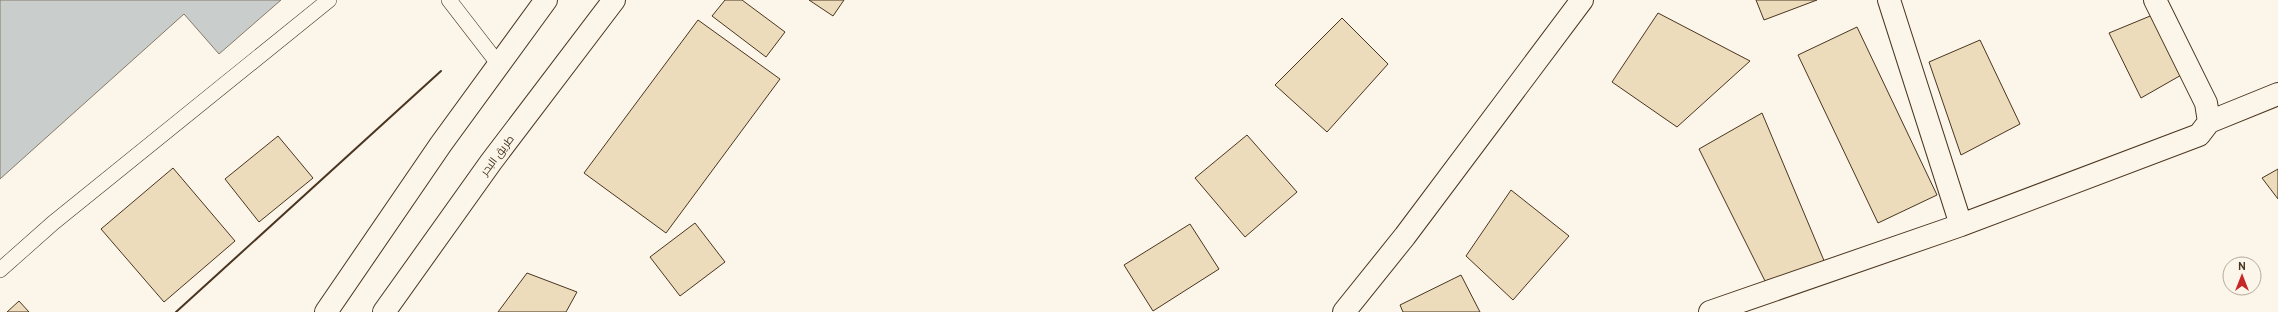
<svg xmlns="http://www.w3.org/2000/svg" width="2278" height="312" font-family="Overpass,Cairo,sans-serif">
	<rect width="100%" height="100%" fill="#fbf6e9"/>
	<path fill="#c9cecd" stroke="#887966" d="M0,0H281L219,54L184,14L0,179Z"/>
	<path fill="#ecdcbc" stroke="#4a3520" d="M725,0H742L785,32L766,57L712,16Z
		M809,0H844L833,16Z
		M1756,0H1817L1764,20Z
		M1658,13L1750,61L1677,127L1612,82Z
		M2155,14L2183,74L2141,98L2109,33Z
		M1342,18L1388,64L1327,132L1275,85Z
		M698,20L780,79L666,233L584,173Z
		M1857,27L1937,195L1878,223L1798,55Z
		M1980,40L2020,124L1961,155L1929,62Z
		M1762,113L1825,263L1765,281L1699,149Z
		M1247,135L1297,192L1245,237L1195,178Z
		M278,136L313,178L259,222L225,179Z
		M173,168L235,241L164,302L101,229Z
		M2278,169V199L2262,178Z
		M1511,190L1569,236L1513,300L1466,256Z
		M695,223L725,262L680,296L650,257Z
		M1190,224L1219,269L1153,311L1124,265Z
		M527,273L577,292L566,312H498Z
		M1461,275L1480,312H1403L1400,305Z
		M19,301L29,312H7Z"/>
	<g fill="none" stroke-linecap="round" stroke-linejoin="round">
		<g stroke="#4a3520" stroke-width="16">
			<path id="lane" d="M449,0L500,66
				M0,270L53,223L329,0"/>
		</g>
		<g stroke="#4a3520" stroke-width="24">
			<path id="street" d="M1889,0L1961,225
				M2155,0L2206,103L2209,122
				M1344,312L1405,236L1582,0
				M1710,312L1961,225L2199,135L2209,122L2278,94"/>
		</g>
		<g stroke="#4a3520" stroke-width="24">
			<path id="highway" d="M326,312L441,144L546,0
				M384,312L491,162L614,0"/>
		</g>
		<use href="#lane" stroke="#fbf6e9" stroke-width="15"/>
		<use href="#street" stroke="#fbf6e9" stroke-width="22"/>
		<use href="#highway" stroke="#fbf6e9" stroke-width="22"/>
		<path stroke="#4a3520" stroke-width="2" d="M176,312L441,71"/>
	</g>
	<g text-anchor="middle" stroke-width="3" stroke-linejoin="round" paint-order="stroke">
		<g font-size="11" fill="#4a3520" stroke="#fbf6e9">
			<text transform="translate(497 155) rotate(-53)" y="4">طريق البحر</text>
		</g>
	</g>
	<g transform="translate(2242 276)"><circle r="19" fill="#fbf6e9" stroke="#b4a999"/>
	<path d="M0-3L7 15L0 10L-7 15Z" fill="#c62828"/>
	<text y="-6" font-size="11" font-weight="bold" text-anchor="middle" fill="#4a3520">N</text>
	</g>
</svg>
